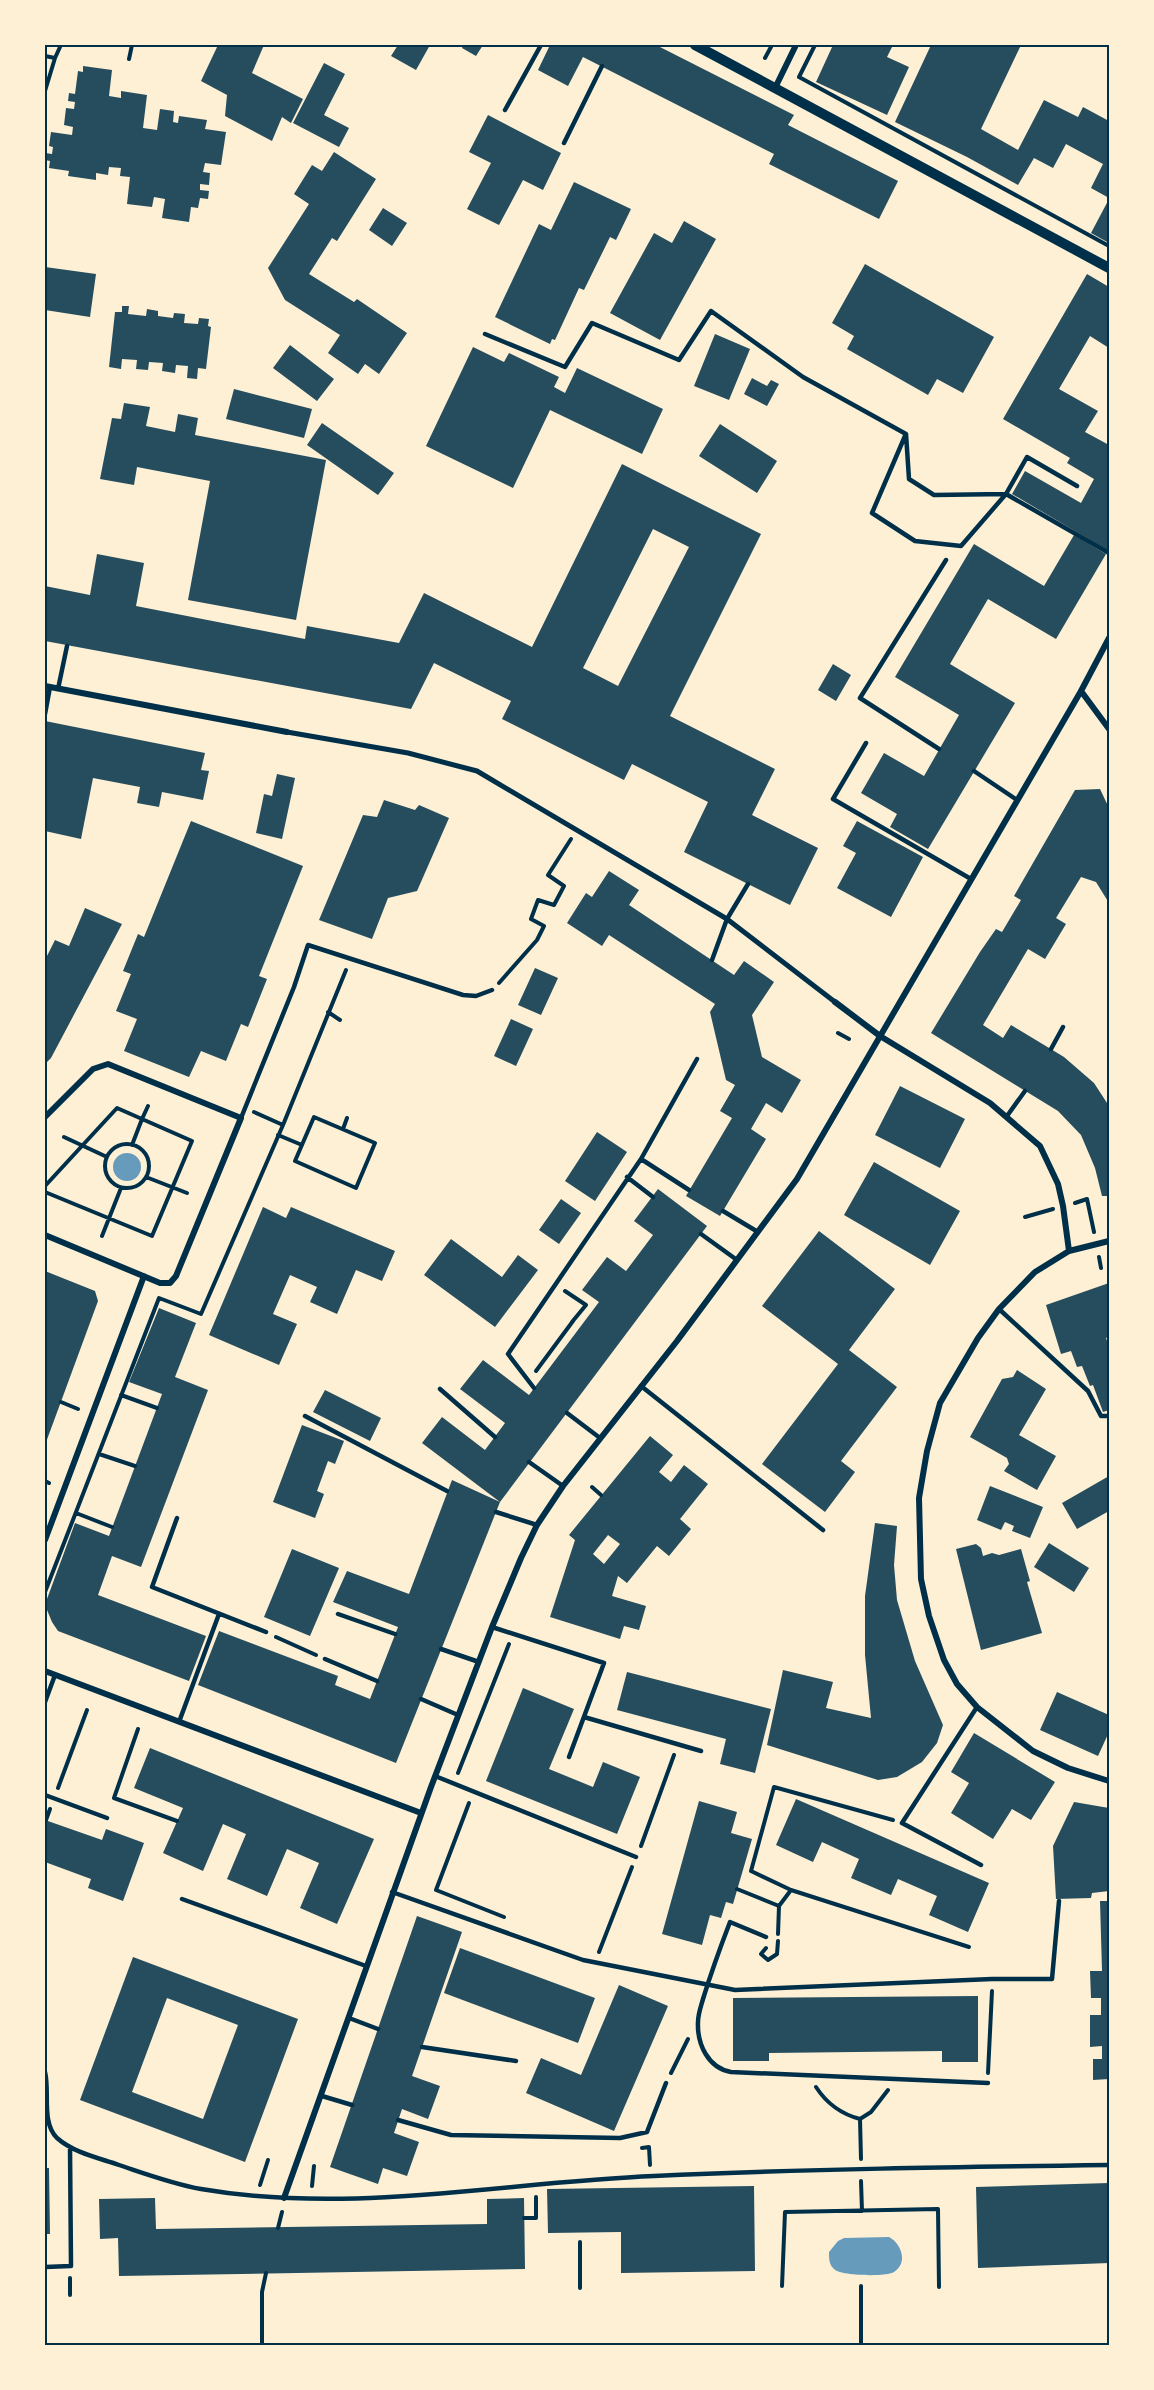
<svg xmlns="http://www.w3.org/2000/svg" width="1154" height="2390" font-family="'Golos Text',sans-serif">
	<rect width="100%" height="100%" fill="#fdf0d5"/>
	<path fill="#669bbc" d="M113 1167a14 14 0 1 1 28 0a14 14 0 1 1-28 0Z
		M889,2237C902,2244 908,2263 894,2272C887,2277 840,2276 834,2269C829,2265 829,2258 829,2252L838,2241L844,2238Z"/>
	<path fill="#264d5e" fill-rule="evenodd" d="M218,45H264L252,73L303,99L291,123L282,117L272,141L225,116L227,95L201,81Z
		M398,45H430L416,70L391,56Z
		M463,45H483L476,56L462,48Z
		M550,45H656L794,115L788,125L898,181L879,219L769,164L774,154L583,57L568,86L538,70Z
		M833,45H893L887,57L909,67L887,115L816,82Z
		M931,45H1021L981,129L1018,150L1044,100L1078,117L1083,107L1109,121V198L1091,188L1103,164L1066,144L1053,168L1034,158L1018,185L967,157L895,122Z
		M324,63L345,74L324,115L349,128L339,147L293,123Z
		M83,66L112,70L109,96L121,98V91L147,95L143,128L157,130L160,109L174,111L173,122L178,123L179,116L207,120L205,129L226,132L221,165L205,163L203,172L210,173L209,185L200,184V190L209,191L208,199L200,198L198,208L191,207L189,222L162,218L165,199L154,197L152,207L127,204L130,177L120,176L121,168L109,167L108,175L96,173V180L68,176L69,171L49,168L50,161L45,160V153L52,154L53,147L49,146L51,132L72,135L73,127L64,125L66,108L74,109L75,102L68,101L69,93L75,94L78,71L83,72Z
		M488,115L561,153L543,190L523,180L499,225L467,209L491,163L469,152Z
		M334,152L376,179L337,241L332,238L309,274L354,302L357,299L407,333L379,374L365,364L358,374L328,353L340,335L285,300L268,268L309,204L294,194L312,165L322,171Z
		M574,182L631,209L616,240L610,237L584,290L579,288L555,340L552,339L550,344L495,317L539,224L551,230Z
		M1109,199V243L1091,233Z
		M383,208L407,223L392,246L369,230Z
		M684,221L716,239L660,340L610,313L654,233L672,243Z
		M865,264L994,337L963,393L937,379L928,395L847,349L854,336L832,323Z
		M45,267L96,274L90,317L45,310Z
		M1087,274L1109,287V348L1090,336L1059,389L1098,411L1085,432L1109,445V551L1012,494L1025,471L1081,503L1094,479L1067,463L1070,458L1003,419Z
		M122,306H129L128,314L146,316L147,309L158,311V316L173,318L174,313L185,314L184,323L198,324L199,318L209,319L208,326L211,327L206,369L198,368L197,379L187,378L188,366L176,365L175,373L162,371L163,363L149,362L148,370L136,369L137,360L122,359L121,369L109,367L115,312H122Z
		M715,334L750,349L729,400L694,386Z
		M290,345L334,379L317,401L273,368Z
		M473,347L504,362L509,353L559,377L554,387L565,393L577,368L663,409L642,454L550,410L513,488L426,446Z
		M752,378L767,386L771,380L779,384L767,406L744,394Z
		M234,389L312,409L304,438L226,419Z
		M124,403L150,407L146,426L175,432L178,414L198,418L195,435L326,460L296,620L188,600L210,481L137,467L134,485L100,479L112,418L121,419Z
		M322,423L394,473L378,495L307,445Z
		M720,424L777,461L757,493L699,456Z
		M622,464L761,534L670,716L775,769L752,815L818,848L790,905L684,852L708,802L632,764L624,780L502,719L511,701L434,663L411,709L45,641V586L90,595L97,554L144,563L136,606L305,639L307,626L399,643L424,593L532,647ZM653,529L689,547L618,686L583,668Z
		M1074,535L1106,554L1056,639L988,599L950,664L1015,703L928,849L890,827L897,814L861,793L884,753L924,776L959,715L895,677L974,544L1044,586Z
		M833,664L851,675L836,701L818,690Z
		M45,721L205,753L201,770L209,771L203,800L162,792L159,807L137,803L140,787L93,778L81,839L45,831Z
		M277,774L295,778L282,839L256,833L264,794L272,796Z
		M1100,789L1109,808V903L1096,882L1081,877L1056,918L1066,924L1045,959L1028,949L983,1025L1003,1038L1011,1025L1064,1057L1094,1083L1109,1106V1196H1102L1095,1168L1081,1135L1058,1111L931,1033L980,952L996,929L1002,932L1021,900L1014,896L1075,790Z
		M384,800L415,810L419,805L449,818L417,891L388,898L372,939L319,920L363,815L377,817Z
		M191,821L303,866L259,976L267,979L248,1027L241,1024L226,1061L201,1051L189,1077L124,1051L137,1019L116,1011L131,974L123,971L138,934L144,937Z
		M857,821L923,857L891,917L837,888L856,853L843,846Z
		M609,871L639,890L629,905L734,975L744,961L774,982L752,1015L762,1057L801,1080L782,1113L766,1103L751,1129L766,1139L720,1216L686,1196L732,1118L720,1111L735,1085L726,1080L710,1012L715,1004L609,935L602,946L567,923L586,893L592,897Z
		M85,908L122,924L51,1058L45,1064V960L55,940L69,946Z
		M535,968L558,978L541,1015L518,1005Z
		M511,1019L533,1029L516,1066L494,1056Z
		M900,1086L965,1119L940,1168L875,1135Z
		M597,1132L627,1152L595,1201L565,1181Z
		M874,1162L960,1211L930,1265L844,1215Z
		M658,1189L707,1226L500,1502L396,1763L198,1685L219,1631L338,1676L335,1685L370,1699L398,1627L333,1602L347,1571L409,1594L452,1480L500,1502L422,1443L442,1417L485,1450L505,1423L460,1389L483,1360L529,1395L599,1302L582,1290L607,1257L626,1271L653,1235L634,1221Z
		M561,1199L581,1213L559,1244L539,1230Z
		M263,1207L286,1218L291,1207L395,1251L382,1281L356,1270L337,1314L310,1302L317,1287L290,1275L273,1314L297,1324L279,1365L209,1335Z
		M819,1231L895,1289L849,1350L897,1387L841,1461L855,1472L825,1512L762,1464L838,1364L762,1306Z
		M451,1239L502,1277L518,1255L538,1270L495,1327L424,1275Z
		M45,1271L95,1291L98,1301L45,1445Z
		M1109,1283V1337L1106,1338L1109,1346V1410L1103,1412L1093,1385L1090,1386L1082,1366L1077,1367L1071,1351L1061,1354L1046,1305Z
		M159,1308L196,1323L175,1377L208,1390L141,1567L112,1556L98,1595L206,1636L189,1681L58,1631L52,1622L47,1610V1599L75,1523L109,1536L162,1394L129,1382Z
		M1017,1370L1046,1389L1019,1435L1056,1456L1037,1490L1004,1471L1009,1464L1007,1458L970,1437L1002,1379L1013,1377Z
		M325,1390L381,1418L370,1441L313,1412Z
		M302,1425L344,1441L335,1464L328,1461L317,1491L324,1494L315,1518L273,1502Z
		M650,1436L673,1455L659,1472L671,1482L684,1465L708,1484L680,1519L691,1529L669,1556L657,1546L627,1583L618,1576L612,1596L646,1606L639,1630L624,1626L620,1639L550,1617L575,1540L569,1535ZM608,1535L620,1544L604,1564L593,1554Z
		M1109,1476V1511L1077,1529L1062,1503Z
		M990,1486L1043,1507L1030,1538L1012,1531L1014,1526L1005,1522L1001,1530L977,1520Z
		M875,1523L897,1526L894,1565L897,1600L915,1661L943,1725L937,1743L922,1762L897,1777L878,1780L767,1745L783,1670L833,1682L826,1708L871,1718L865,1655V1596Z
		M1049,1543L1089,1568L1074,1592L1034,1567Z
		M976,1544L981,1548L983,1556L992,1553L999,1555L1021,1549L1030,1581L1027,1582L1042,1633L981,1650L956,1549Z
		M292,1549L339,1568L310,1636L264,1617Z
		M627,1672L771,1709L755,1773L720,1764L726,1739L617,1710Z
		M523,1688L574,1709L549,1769L593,1787L603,1762L640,1777L617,1834L486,1781Z
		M1057,1692L1109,1715V1732L1098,1756L1040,1730Z
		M974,1733L1055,1782L1031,1820L1012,1809L993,1839L951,1813L969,1783L951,1772Z
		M150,1748L374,1839L337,1924L300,1908L319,1863L287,1849L267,1896L227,1879L246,1834L223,1824L203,1871L163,1853L183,1808L134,1788Z
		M796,1799L989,1883L968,1932L929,1915L937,1896L898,1879L891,1895L851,1878L859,1859L822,1842L813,1862L776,1845Z
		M699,1801L737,1812L731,1833L752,1839L733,1904L726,1902L721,1918L710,1915L702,1945L662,1934Z
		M1074,1802L1109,1808V1891L1092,1893L1091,1898L1056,1899L1053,1846Z
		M45,1820L102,1840L106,1829L144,1843L123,1901L88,1888L91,1879L45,1862Z
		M1100,1901H1109V2079L1093,2080V2059H1102V2046L1090,2047V2015H1101V1998H1091L1090,1971H1102Z
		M417,1916L462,1932L412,2076L440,2086L428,2119L402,2109L394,2133L419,2142L407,2176L383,2168L378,2184L330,2167Z
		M460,1948L595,1998L578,2043L444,1993Z
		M133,1957L298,2019L245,2162L80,2100ZM167,1998L238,2025L203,2119L132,2092Z
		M619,1985L668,2006L614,2131L526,2093L541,2058L581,2075Z
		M978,1996V2062H942V2051L769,2053V2061H733V1998Z
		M45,2168H49L50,2234H45Z
		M1109,2183V2263L978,2268L976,2187Z
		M754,2186L755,2271L621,2273V2232L548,2233L547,2189Z
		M155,2198L156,2229L487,2224V2199L524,2198L525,2269L119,2276L118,2238L100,2239L99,2199Z"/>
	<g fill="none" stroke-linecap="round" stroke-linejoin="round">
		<path stroke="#003049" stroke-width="4" d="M815,45L799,77L1109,246
			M45,56L55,58L60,47
			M765,58L772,45
			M129,59L132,45
			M45,91L55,58
			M499,983L537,940L544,926L531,919L538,900L554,905L564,886L548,875L571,839
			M328,1012L340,1020
			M838,1033L849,1039
			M254,1112L283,1125
			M314,1117L375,1143L356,1188L295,1161Z
			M343,1129L347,1118
			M278,1135L302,1145
			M64,1137L107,1157
			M105 1166a22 22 0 1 1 44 0a22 22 0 1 1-44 0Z
			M146,1177L187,1193
			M45,1186L117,1108L142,1119L132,1145
			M45,1192L152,1236L192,1141L142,1119L148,1106
			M1075,1203L1087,1199L1094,1232
			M1025,1217L1053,1209
			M102,1236L121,1188
			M1099,1257L1101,1268
			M565,1291L586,1305L572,1322
			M536,1371L573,1321
			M121,1395L157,1408
			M61,1402L78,1409
			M99,1454L135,1466
			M45,1481L49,1483
			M592,1487L601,1495
			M76,1513L112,1527
			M45,1592L159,1298L201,1314L283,1125L346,970
			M276,1637L316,1655
			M138,1729L114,1798L177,1821
			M458,1773L509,1644
			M58,1788L87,1710
			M469,1803L436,1890L504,1917
			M46,1820L50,1809
			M641,1846L674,1755
			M737,1889L779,1906L778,1934
			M791,1890L969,1947
			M779,1906L791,1890L751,1871L774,1787L893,1820
			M766,1948L761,1954L768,1960L777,1954L778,1941
			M599,1952L632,1867
			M671,2073L688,2039
			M988,2073L992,1991
			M816,2087C827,2104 841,2114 860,2119L871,2112L888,2090
			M860,2119L861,2159
			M642,2148L649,2147L650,2165
			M861,2181L862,2211
			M260,2185L268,2160
			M312,2186L314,2166
			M524,2218H536V2197
			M278,2228L282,2212
			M782,2286L785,2212L938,2209L939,2287
			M580,2288V2242
			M70,2295V2278
			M262,2345V2292L266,2273
			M861,2345V2286"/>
		<path stroke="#003049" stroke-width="4.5" d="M505,110L541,45
			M564,143L602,66
			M485,334L565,367L592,323L679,360L711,311L803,377L906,434L909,479L934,495L1006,494
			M905,436L872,513L915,541L961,546L1006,494
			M1077,486L1027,457L1006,494L1109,553
			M58,689L67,646
			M45,714L50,687
			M866,743L833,799L971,879
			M939,749L860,698L946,560
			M974,771L1017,800
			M712,960L727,919L748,884
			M1051,1049L1063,1027
			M1007,1116L1025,1091
			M241,1118L294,987L308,945L463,995L476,996L492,990
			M641,1159L689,1190
			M627,1177L653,1197
			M723,1211L758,1232
			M701,1234L737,1260
			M999,1309L1088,1391L1101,1416H1109
			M641,1386L823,1530
			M534,1388L508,1354L641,1159L697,1059
			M440,1389L495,1437
			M567,1413L600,1438
			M305,1416L447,1491
			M529,1462L563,1486
			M496,1512L537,1525
			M177,1518L152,1587L266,1632
			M338,1614L395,1634
			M492,1627L604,1663L569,1757
			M441,1649L479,1662
			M325,1659L377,1681
			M421,1699L458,1715
			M45,1702L55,1675
			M977,1707L902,1823L981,1865
			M584,1717L701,1751
			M179,1722L219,1614
			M435,1776L636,1857
			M45,1795L107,1818
			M392,1892L583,1960L735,1990L992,1979H1052L1059,1901
			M182,1899L366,1966
			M766,1937L730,1922C720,1948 711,1973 703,1999C701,2006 698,2014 698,2022C697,2044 708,2068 731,2072L988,2083
			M349,2018L378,2029
			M422,2047L516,2061
			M45,2072C50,2092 41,2122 57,2138C74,2153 99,2158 119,2165C146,2174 173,2184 201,2189C351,2215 504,2182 654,2176C806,2169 957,2167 1109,2165
			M322,2096L352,2105
			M398,2120L451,2135L620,2138L647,2132L666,2083
			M45,2267L71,2266L70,2147"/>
		<path stroke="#003049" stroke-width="5" d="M287,732L408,753L477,771L727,919L835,1002"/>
		<path stroke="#003049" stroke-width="6" d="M775,88L796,45
			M45,686L287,732
			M1081,691L1109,729
			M835,1002L880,1036L990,1103L1040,1146L1058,1184L1063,1206L1069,1251
			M45,1117L93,1069L108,1064L241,1118L176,1276L170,1283H160L45,1235
			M1109,1241L1069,1251L1035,1272L999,1309L978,1338L940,1403L927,1451L919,1498L921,1579L929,1616L944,1660L957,1684L977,1707L1033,1751L1068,1768L1109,1781
			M45,1540L144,1276
			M45,1671L421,1813
			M284,2198L431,1787L492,1627L521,1558L537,1525L563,1486L677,1341L797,1179L1081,691L1109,638"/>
		<path stroke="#003049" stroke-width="10" d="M695,45L1109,268"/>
	</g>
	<rect width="1154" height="2390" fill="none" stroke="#fdf0d5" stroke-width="93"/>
	<rect x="46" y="46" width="1062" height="2298" fill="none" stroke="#003049" stroke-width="2"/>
</svg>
